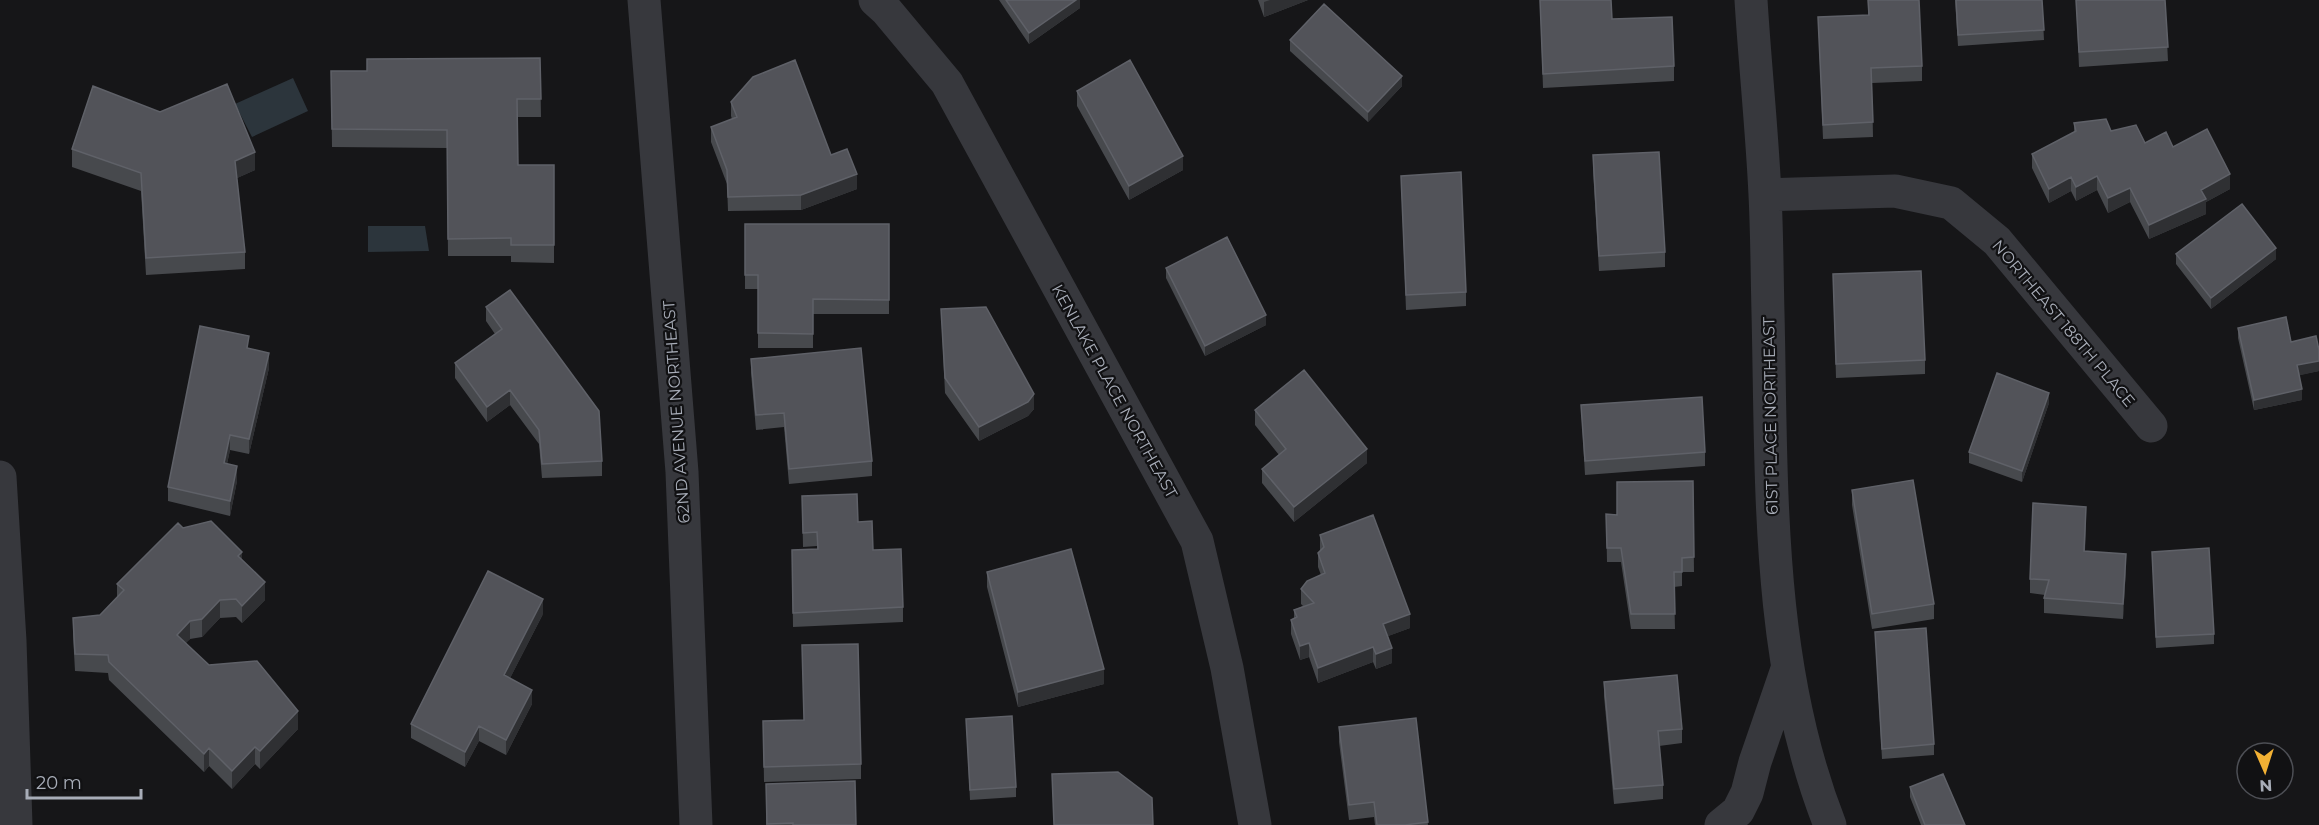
<svg xmlns="http://www.w3.org/2000/svg" width="2319" height="825" font-family="Montserrat,sans-serif">
	<rect width="100%" height="100%" fill="#161618"/>
	<path fill="#2c353c" d="M293,78L308,111L252,137L235,104Z
		M368,226H425L429,251L368,252Z"/>
	<g fill="none" stroke-linecap="round" stroke-linejoin="round">
		<path stroke="#37383d" stroke-width="33" d="M644,0L682,472L696,825
			M875,0L886,10L947,83L1197,541L1227,668L1255,825
			M1751,0C1755,65 1762,130 1765,195C1767,234 1767,274 1768,313C1772,484 1766,663 1830,825
			M1765,195L1895,191L1951,203L1997,241L2151,426
			M0,477L10,641L16,825
			M1721,825L1738,811L1747,793L1755,762L1787,669"/>
	</g>
	<path fill="#47494d" d="M999,0H1080V8L1029,44Z
		M1258,0H1308L1264,17Z
		M1540,0L1674,66V81L1543,88Z
		M1868,0L1922,66V81L1872,83L1873,137L1823,139L1818,17L1868,15Z
		M1955,0H2042L2044,40L1958,46Z
		M2076,0H2165L2168,61L2079,67Z
		M1290,40L1402,86L1368,122L1290,51Z
		M540,58L541,117H517L518,165H554V263L511,262V256H448L447,148L332,147L331,71H367Z
		M1077,91L1183,170L1129,200L1077,106Z
		M731,102L831,155L857,189L801,210L728,211L727,184L711,142V127L732,119L731,116Z
		M2074,123L2145,143L2173,147L2230,189L2206,202V214L2149,239L2130,202L2108,213L2097,190L2076,201L2071,191L2049,203L2032,168V154L2074,132Z
		M72,149L255,170L237,178L245,252V269L146,275L141,191L72,167Z
		M1593,155L1665,252V267L1599,271L1593,170Z
		M1401,176L1466,292V306L1406,310Z
		M745,224H889V314H813V348H758V289H745Z
		M2176,254L2276,259L2211,309L2176,264Z
		M1166,268L1266,325L1205,356L1166,278Z
		M1833,274L1925,360V374L1836,378Z
		M486,307L602,461V476L542,478L539,444L510,405L487,422L455,378V363L495,334L486,321Z
		M941,309L1034,409L1028,416L979,441L945,393Z
		M2238,328L2291,342L2319,350V371L2299,375L2302,400L2254,410L2238,338Z
		M249,349L269,368L249,454L230,450L227,464L237,481L230,516L168,501V487Z
		M751,359L872,461V476L789,484L784,427L756,430L751,373Z
		M2049,403L2022,482L1969,463V452Z
		M1581,405L1705,452V466L1585,475Z
		M1255,410L1367,463L1294,522L1262,483V469L1279,455L1255,425Z
		M1693,481L1694,572H1682V586L1674,587L1675,629H1631L1621,562H1607L1606,514L1617,515Z
		M1852,490L1934,604V619L1872,629L1852,505Z
		M802,496L858,522L903,607V622L793,627L792,550L817,549V546L803,547Z
		M2086,522L2085,551L2126,568L2123,619L2044,613V598L2045,595L2030,593V579Z
		M183,528L242,561L265,600L242,623L236,617L220,618L202,637L190,639L185,643L209,665L298,729L260,769L255,764L232,789L209,766L204,772L109,680L108,673L75,671L73,635V618L100,615L117,597V584Z
		M1320,535L1410,628L1388,636L1392,663L1376,669L1373,662L1318,683L1309,657L1300,660L1291,634V620L1294,618V610L1303,606L1301,604V589L1321,575L1318,567V553L1320,551Z
		M2152,552L2214,634V644L2156,648Z
		M987,572L1104,684L1018,707L987,587Z
		M543,614L510,678L532,704L506,755L479,741L465,767L411,738V724Z
		M1875,632L1934,744V755L1882,759Z
		M1604,682L1682,729V743L1659,746L1663,785V799L1614,804L1604,696Z
		M1416,718L1428,825H1375L1374,817L1349,820L1339,742V727Z
		M966,719L1016,787V797L970,800Z
		M763,721L861,764V779L764,782Z
		M766,784L856,825H766Z
		M1910,787L1965,825H1921L1910,797Z"/>
	<path fill="#2f3033" d="M1076,0H1080V8L1029,44V33Z
		M1270,0H1308L1264,17V2Z
		M1402,76V86L1368,122V112Z
		M255,152V170L235,179V161Z
		M1183,156V170L1129,200V186Z
		M857,174V189L801,210V195Z
		M2230,174V189L2206,202V214L2149,239V225L2201,190Z
		M2097,176V190L2076,201V187Z
		M2071,177V191L2049,203V189Z
		M2130,188V202L2108,213V198Z
		M2276,248V259L2211,309V298Z
		M1266,315V325L1205,356V346Z
		M269,353V368L249,454V439Z
		M2319,361V371L2297,376V365Z
		M2302,389V400L2254,410V400Z
		M510,390V405L487,422V407Z
		M2049,393V403L2022,482V471Z
		M1034,394V409L1028,416L979,441V427Z
		M230,435V450L224,477V463Z
		M1367,449V463L1294,522V507Z
		M237,466V481L230,516V501Z
		M242,552V569L238,556Z
		M2126,554V568L2123,619V604Z
		M265,582V600L242,623V606Z
		M543,599V614L504,690V675Z
		M220,600V618L202,637V619Z
		M1410,614V628L1383,638V624Z
		M190,621V639L177,653V635Z
		M1309,643V657L1300,660V646Z
		M1373,647V662L1318,683V668Z
		M1392,648V663L1376,669V654Z
		M1104,669V684L1018,707V692Z
		M532,690V704L506,755V740Z
		M298,711V729L260,769V751Z
		M479,726V741L465,767V752Z
		M255,747V764L232,789V771Z
		M209,748V766L204,772V754Z"/>
	<path fill="#525359" stroke="#5f6168" stroke-width="1.5" d="M1006,0H1076L1029,33Z
		M1540,0H1611L1612,19L1672,17L1674,66L1543,74Z
		M1868,0H1919L1922,66L1871,68L1873,122L1823,125L1818,17L1869,15Z
		M1956,0H2042L2044,30L1958,35Z
		M2076,0H2165L2168,47L2079,52Z
		M1324,4L1402,76L1368,112L1290,40Z
		M540,58L541,99H517L518,165H554V245H511V238L448,239L447,130L332,129L331,71H367V59Z
		M795,60L831,155L847,149L857,174L801,195L728,197L727,170L711,127L737,117L731,102L753,77Z
		M1130,60L1183,156L1129,186L1077,91Z
		M227,84L255,152L235,161L245,252L146,258L141,173L72,149L93,86L160,112Z
		M2106,119L2111,131L2136,125L2145,143L2166,132L2173,147L2207,129L2230,174L2201,190L2206,199L2149,225L2130,188L2108,198L2097,176L2076,187L2071,177L2049,189L2032,154L2076,131L2074,123Z
		M1659,152L1665,252L1599,256L1593,155Z
		M1461,172L1466,292L1406,295L1401,176Z
		M2242,204L2276,248L2211,298L2176,254Z
		M745,224H889V300L813,299V334L758,333V275H745Z
		M1227,237L1266,315L1205,346L1166,268Z
		M1921,271L1925,360L1836,364L1833,274Z
		M510,290L599,411L602,461L542,464L539,430L510,390L487,407L455,363L502,329L486,307Z
		M986,307L1034,394L1028,402L979,427L945,378L941,309Z
		M2286,317L2291,342L2316,336L2319,350V361L2297,365L2302,389L2254,400L2238,328Z
		M200,326L249,336L247,348L269,353L249,439L230,435L224,463L237,466L230,501L168,487Z
		M861,348L872,461L789,469L784,413L756,415L751,359Z
		M1304,370L1367,449L1294,507L1262,469L1286,449L1255,410Z
		M1997,373L2049,393L2022,471L1969,452Z
		M1702,397L1705,452L1585,461L1581,405Z
		M1913,480L1934,604L1872,614L1852,490Z
		M1693,481L1694,557L1682,558V572H1674L1675,614H1631L1621,548H1607L1606,514L1617,515V482Z
		M857,494L858,522L872,521L873,550L901,549L903,607L793,613L792,550L818,549L817,532L803,533L802,496Z
		M2033,503L2086,507L2084,551L2126,554L2123,604L2044,598L2049,580L2030,579Z
		M1373,515L1410,614L1383,624L1392,648L1376,654L1373,647L1318,668L1309,643L1300,646L1291,620L1297,617L1294,610L1314,603L1301,589L1307,581L1325,573L1318,553L1324,547L1320,535Z
		M211,521L242,552L238,556L265,582L242,606L236,599L220,600L202,619L190,621L177,635L209,665L257,661L298,711L260,751L255,747L232,771L209,748L204,754L109,662L108,655L75,654L73,618L100,615L124,590L117,584L178,523L183,528Z
		M2209,548L2214,634L2156,637L2152,552Z
		M1071,549L1104,669L1018,692L987,572Z
		M488,571L543,599L504,675L532,690L506,740L479,726L465,752L411,724Z
		M1926,628L1934,744L1882,749L1875,632Z
		M858,644L861,764L764,767L763,721L804,720L802,645Z
		M1677,675L1682,729L1658,731L1663,785L1614,789L1604,682Z
		M1012,716L1016,787L970,790L966,719Z
		M1416,718L1428,822L1405,825H1377L1374,802L1349,805L1339,727Z
		M1118,772L1152,798L1153,825H1054L1052,774Z
		M1943,774L1965,825H1925L1910,787Z
		M855,781L856,825H793V823L767,824L766,784Z"/>
	<g text-anchor="middle" stroke-width="4.5" stroke-linejoin="round" paint-order="stroke">
		<g font-size="16" fill="#a8adb8" stroke="#111113">
			<text transform="translate(2064 323) rotate(50)" y="6">NORTHEAST 188TH PLACE</text>
			<text transform="translate(1115 391) rotate(61)" y="6">KENLAKE PLACE NORTHEAST</text>
			<text transform="translate(676 412) rotate(-94)" y="6">62ND AVENUE NORTHEAST</text>
			<text transform="translate(1770 416) rotate(-91)" y="6">61ST PLACE NORTHEAST</text>
		</g>
	</g>
	<g transform="translate(2265 771) rotate(177)"><circle r="28" fill="#111113" stroke="#4d4f55" stroke-width="1.5"/>
	<path d="M0-4.5L10 22L0 15L-10 22Z" fill="#f2b134"/>
	<text y="-9" font-size="16" font-weight="bold" text-anchor="middle" fill="#a8adb8">N</text>
	</g>
	<path d="M27 789v9h114v-9" fill="none" stroke="#a8adb8" stroke-width="3"/>
	<text x="36" y="789" font-size="18" fill="#a8adb8" stroke="#111113" stroke-width="4.5" paint-order="stroke">20 m</text>
</svg>
